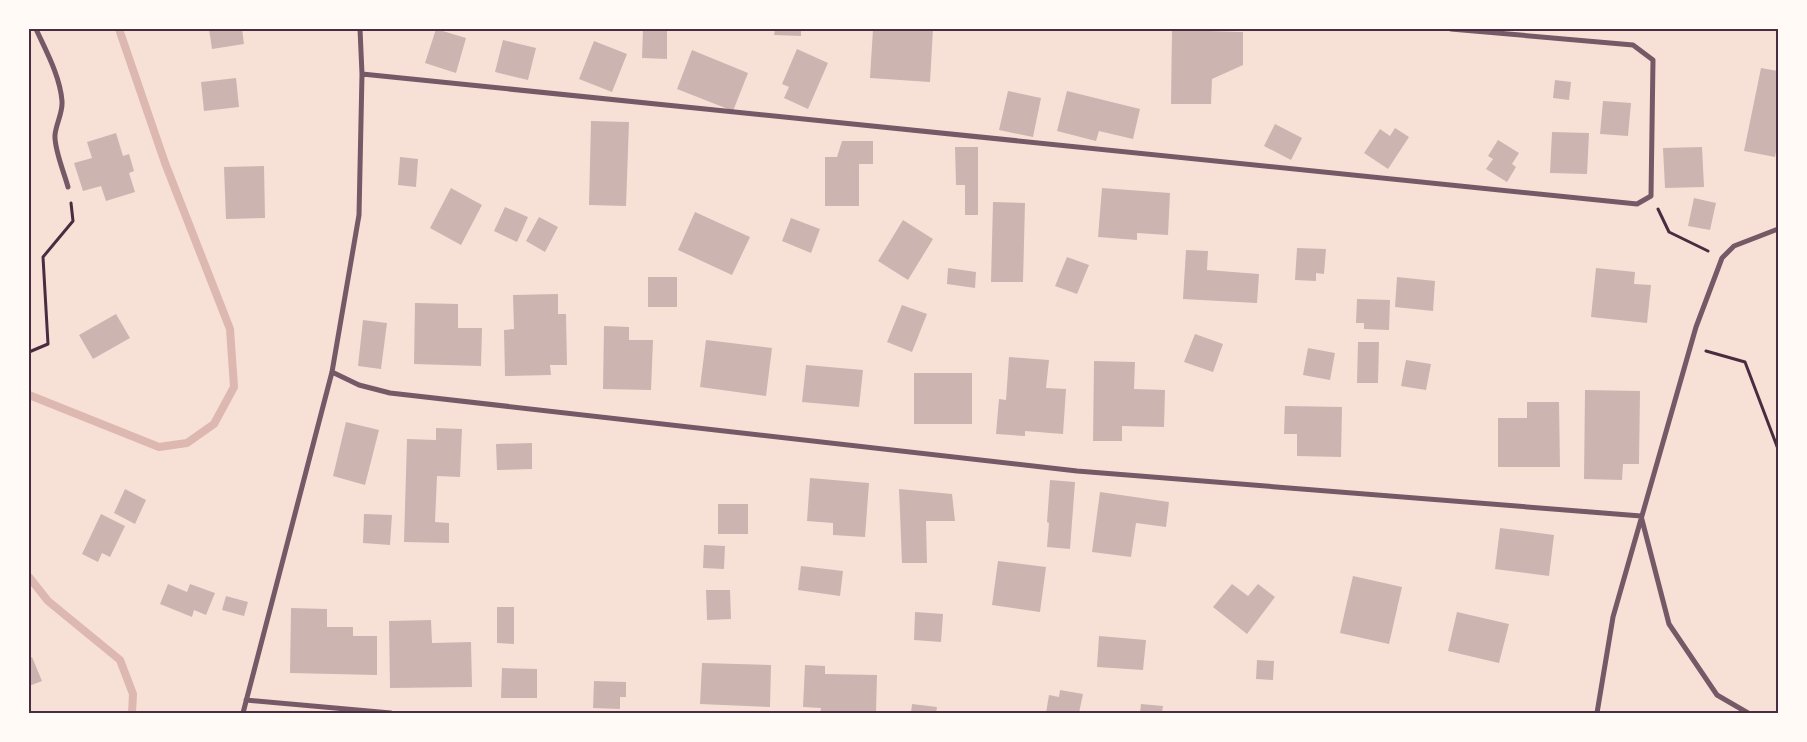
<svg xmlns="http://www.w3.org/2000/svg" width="1807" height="742" font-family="Rubik,sans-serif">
	<rect width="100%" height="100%" fill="#f7e1d7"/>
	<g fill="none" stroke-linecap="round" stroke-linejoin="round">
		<path stroke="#dcb8b0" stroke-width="8" d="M29,395L159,447L187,443L214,424L234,387L230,329L165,163L119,29
			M29,577L48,601L120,660L133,694L132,713"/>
	</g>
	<path fill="#ccb4b1" d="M209,29H242L244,44L212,49Z
		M436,29L466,38L456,73L425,63Z
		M643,29H667V59L642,58Z
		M775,29H801V36L774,35Z
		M873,29H933L930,82L870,78Z
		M1172,30L1243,32V65L1212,79L1211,104H1171Z
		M503,40L536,48L528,80L495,72Z
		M594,41L627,54L612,92L579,79Z
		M797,49L828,63L808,109L784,98L789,87L782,84Z
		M692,50L748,73L733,111L677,89Z
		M1761,68L1778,71V141L1775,157L1744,151Z
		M236,78L239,107L204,111L201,82Z
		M1555,80L1571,82L1569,100L1553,98Z
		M1008,91L1041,98L1033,137L999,130Z
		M1067,91L1140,109L1133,139L1099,131L1096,141L1057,131Z
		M1603,101L1631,103L1628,136L1600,134Z
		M591,121L629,122L626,206L589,205Z
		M1275,124L1302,138L1291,160L1264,146Z
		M1395,128L1409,137L1388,169L1364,153L1380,129L1390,136Z
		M1552,132L1589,133L1587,174L1550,173Z
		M116,133L123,156L129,154L134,171L129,173L135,192L106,201L101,186L83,191L74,163L92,158L87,142Z
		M1498,140L1519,153L1512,164L1516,167L1507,182L1486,169L1493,159L1488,156Z
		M842,141H873V164H859V206H825V157H837Z
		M955,147H978V215H965V185H956Z
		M1702,147L1704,187L1665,188L1663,148Z
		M400,157L418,159L416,187L398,185Z
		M264,166L265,218L226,219L224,167Z
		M451,188L482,205L461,245L430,228Z
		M1102,188L1170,193L1168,235L1137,233V240L1098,237Z
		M1694,198L1716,203L1710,230L1688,226Z
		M993,202L1025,203L1023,282H991Z
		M505,207L528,217L517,242L494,231Z
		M695,212L750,237L732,275L678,250Z
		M539,217L558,227L545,252L526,241Z
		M791,218L820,229L811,253L782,241Z
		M903,220L933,239L908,280L878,261Z
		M1297,248L1326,249L1324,274L1316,273V281L1295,280Z
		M1186,250L1208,251L1207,270L1259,274L1257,303L1183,299Z
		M1067,257L1089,265L1077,294L1055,286Z
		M948,268L976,272L975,288L947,284Z
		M1596,268L1635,272L1634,284L1651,285L1647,323L1591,317Z
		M648,277H677V307H648Z
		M1397,277L1435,281L1433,311L1395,307Z
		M558,294V314H566L567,365H550L551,375L505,376L504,330L514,329L513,295Z
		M1357,299L1390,300L1389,330L1364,329V323H1356Z
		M415,303L458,304V328H482L481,366L414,364Z
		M902,305L927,314L912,352L887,342Z
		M116,314L130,338L93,359L79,335Z
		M363,320L387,323L381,369L358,366Z
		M604,326L629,327V340H653L651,390L603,389Z
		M1195,334L1223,344L1213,372L1184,362Z
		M706,340L772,348L766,396L700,387Z
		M1358,342H1379L1378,383H1357Z
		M1308,348L1335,353L1330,380L1303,375Z
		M1009,357L1049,360L1046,388L1066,389L1063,434L1025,431V436L996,434L999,399L1006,400Z
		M1406,360L1431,364L1426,390L1401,386Z
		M1094,361L1135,362L1134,389L1165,390L1164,427L1122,426V441H1093Z
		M806,365L863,370L859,407L802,402Z
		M914,373H972V424H914Z
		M1585,390L1640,391L1639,464H1623L1622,480L1584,479Z
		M1527,402H1559L1560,467H1498V418H1527Z
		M1285,406L1342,407L1341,457L1297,456V434H1284Z
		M346,422L379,430L365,485L333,476Z
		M436,428L462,429L460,477L437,476L435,522L449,523V543L404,542L407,439L436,440Z
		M532,443V469L497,470L496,444Z
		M810,478L869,483L865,537L833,535V523L807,521Z
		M1050,480L1075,482L1070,549L1047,547L1049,523L1047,522Z
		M125,489L146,500L135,524L114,513Z
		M899,489L952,494L955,521H926L927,563H902Z
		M1100,492L1169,502L1166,527L1136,523L1131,557L1092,552Z
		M718,504H748V534H718Z
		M101,514L125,526L110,557L102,553L98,562L82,554Z
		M364,514L392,515L390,545L363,543Z
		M1500,528L1554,535L1549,576L1495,569Z
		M704,545L725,546L724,569L703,568Z
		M998,561L1046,567L1040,612L992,605Z
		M801,566L843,571L840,596L798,590Z
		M1353,576L1402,587L1389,644L1340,633Z
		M168,584L187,592L190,584L215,593L206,615L194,610L192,617L160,604Z
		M1232,584L1248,596L1258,584L1275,597L1247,634L1213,607Z
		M706,590H730L731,619L707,620Z
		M226,596L248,602L244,616L222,610Z
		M497,607H514V644L497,643Z
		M291,608L327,609V627H353V636H377V675L290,673Z
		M915,612L943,614L941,642L914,640Z
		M1457,612L1509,624L1499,663L1448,651Z
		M431,620L432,643L471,642L472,687L390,688L389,621Z
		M1099,636L1146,640L1143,670L1097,667Z
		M32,657L42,681L29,686V658Z
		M1257,660L1274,661L1273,680L1256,679Z
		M702,663L771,665L770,707L700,704Z
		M805,665L825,666V674L877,675L876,713H820L821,708L803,707Z
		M502,668L537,669V698H501Z
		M594,681L626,682V697H620V709L593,708Z
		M1060,690L1083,694L1079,713H1046L1049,695L1059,697Z
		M912,704L937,707L936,713H911Z
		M1141,704L1163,706L1162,713H1140Z"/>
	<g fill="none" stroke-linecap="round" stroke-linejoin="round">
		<path stroke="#4a2c40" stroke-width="3" d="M1658,209L1669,232L1708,251
			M1706,351L1745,362L1778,449
			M29,352L48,344L43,257L73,221L71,203"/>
		<path stroke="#755966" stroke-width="5" d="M36,29C46,51 60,76 62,101C63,113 56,123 55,135C54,149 64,172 68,187
			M362,74L1637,204L1651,196L1653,60L1633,45L1451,29
			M332,372L359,385L390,393L1077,471L1641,516L1669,624L1717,695L1748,713
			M246,700L391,713
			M243,713L332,372L359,215L362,74L360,29
			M1597,713L1613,617L1696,327L1722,258L1734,246L1778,229"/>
	</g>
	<rect width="1807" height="742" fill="none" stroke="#fffaf5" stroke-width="60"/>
	<rect x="30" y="30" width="1747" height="682" fill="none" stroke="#4a2c40" stroke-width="2"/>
</svg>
